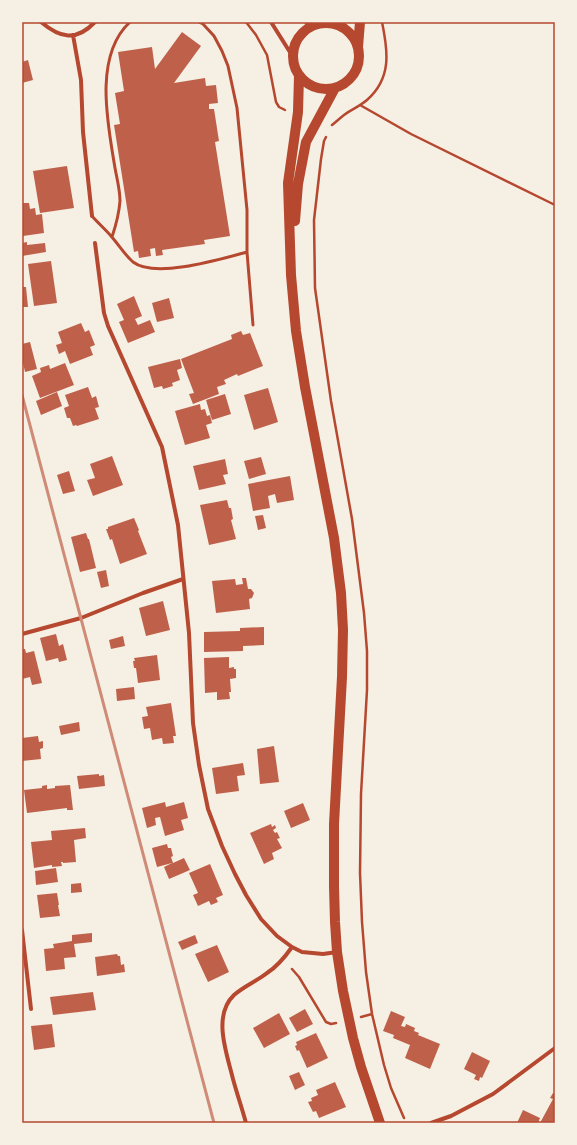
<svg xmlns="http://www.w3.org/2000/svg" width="577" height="1145" font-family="'Source Serif 4',serif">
	<rect width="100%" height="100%" fill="#f6efe4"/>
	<path fill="#bf614a" d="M182,32L201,46L174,83L205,78L206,86L216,85L218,103L209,104V109H214L219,141L215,142L230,236L204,240L205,244L162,250L163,255L156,256L155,248L150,249L151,256L139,258L138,251L134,252L114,125L120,124L115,93L124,91L118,52L152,47L155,69Z
		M28,60L33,80L22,83V62Z
		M67,166L74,208L40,213L33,171Z
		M22,200H23V203H29L30,209L35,208L36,215L42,214L44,233L23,236L22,226Z
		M27,242V245L45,243L46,252L22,256V243Z
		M51,261L57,303L34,306L28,264Z
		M22,287H26L28,307H22Z
		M134,296L142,316L135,319L138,325L150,320L155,332L128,343L119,322L124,320L117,304Z
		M169,298L174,318L157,322L152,303Z
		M81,323L85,332L89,330L95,345L90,347L93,355L70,364L65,351L59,354L56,345L62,343L58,332Z
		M241,331L243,335L250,333L263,366L238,376L237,374L224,380L226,384L217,387L219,394L193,404L189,394L194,393L181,359L232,339L231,335Z
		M30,342L37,369L25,372L22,358V344Z
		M180,359L182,368L177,370L180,380L172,383L173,386L163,389L162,386L154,388L148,367Z
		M65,363L74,385L40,398L32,376L41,372L40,368L49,365L50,369Z
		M88,387L92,398L96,396L99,407L95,408L99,419L77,426L76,425L73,426L70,418H67L64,408L69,406L65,395Z
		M268,388L278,422L254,430L244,395Z
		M57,392L62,406L41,415L36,401Z
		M225,394L231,414L212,420L206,400Z
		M200,404L201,410L205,409L207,416L210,415L212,423L206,425L210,438L185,445L175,411Z
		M112,456L123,485L93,496L87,480L95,478L90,464Z
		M261,457L266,474L249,479L244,461Z
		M225,459L228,474L223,475L226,484L199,490L193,466Z
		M69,471L75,491L63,494L57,475Z
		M290,476L294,500L277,503L275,494L268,496L270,508L253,511L248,484Z
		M227,500L229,508H231L233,519L231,520L236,539L209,545L200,505Z
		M263,515L266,528L258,530L255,516Z
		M134,518L139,530L138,531L147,554L120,564L112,539L110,540L106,529H108V527Z
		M86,533L88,539H89L96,568L80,572L71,537Z
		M106,570L109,586L101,588L97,572Z
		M242,578H246L248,589H251L254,593L252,598L249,599L250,609L216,613L212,581L235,579L236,585L243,584Z
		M163,601L170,630L146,636L139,608Z
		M264,627V645L243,646V651L204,652V632L240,631V628Z
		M56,634L59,646L63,644L67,660L59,662L58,658L46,661L40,638Z
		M123,636L125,646L111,649L109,640Z
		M22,649H25L26,653L34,651L42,683L32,685L30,677L22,679Z
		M157,655L160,680L138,683L136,668H134L133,661H135L134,658Z
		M229,657V668L234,667V669H236V678L230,679L231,692H229L230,699L217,700V692L205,693L204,658Z
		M134,687L135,699L117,701L116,689Z
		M171,703L176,736H173L174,743L163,744L162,738L152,740L150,728L144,729L142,717L148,716L146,707Z
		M79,722L80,731L61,735L59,726Z
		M38,736L39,742L43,741V748L40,749L41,759L22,761V738Z
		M274,746L279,782L260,784L257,749Z
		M243,763L245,775L237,776L239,791L216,794L212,768Z
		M99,774V776L104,775L105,786L79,789L77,776Z
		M47,785V789L55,788V786L70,785L73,810H67V808L27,813L24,790L42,788V786Z
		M165,802L166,807L184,802L188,818L181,820L184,830L165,836L160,817L155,818L156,825L147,828L142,808Z
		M303,803L310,820L291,828L284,811Z
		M271,824L272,827L275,825L276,828L273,830L275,833L277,832L280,838L277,839L282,848L272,853L274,859L264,864L250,833Z
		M85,828L86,838L74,840L76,862L63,863V862H61L62,866L52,867V865L34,868L31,842L52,840L51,831Z
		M167,844L168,848H171L173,856L171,857L173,863L184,858L190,870L169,879L164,867L172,863L157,867L152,848Z
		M210,864L223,895L216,898L218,902L211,905L209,901L198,906L193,895L198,893L189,873Z
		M56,868L58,882L36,885L35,871Z
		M81,883L82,892L71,893V884Z
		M57,893L59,905H58L60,916L40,918L37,895Z
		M92,933V942L74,944L76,957L64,958L65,969L46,971L44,949L54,948L53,944L72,941V935Z
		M195,935L198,943L182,950L178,942Z
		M217,945L229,972L208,982L195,954Z
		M117,954L118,956H120L121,965L124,964L125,972L97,976L95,957Z
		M93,992L96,1010L53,1015L50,997Z
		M305,1009L313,1024L297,1032L289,1018Z
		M391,1011L405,1017L401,1026L405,1027L406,1024L415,1028L414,1031L419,1033L418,1035L440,1044L430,1069L405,1058L410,1045L393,1038L394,1035L383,1031Z
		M279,1013L290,1034L264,1048L253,1028Z
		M52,1024L55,1047L34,1050L31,1026Z
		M316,1033L328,1058L307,1068L299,1050L297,1051L295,1046L297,1045L296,1042Z
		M472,1052L490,1061L482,1078L480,1077L479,1081L474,1079L476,1075L464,1069Z
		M299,1072L305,1085L295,1090L289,1076Z
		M335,1082L346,1107L319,1118L316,1111L313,1112L308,1102L312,1101L311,1098L318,1095L316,1090Z
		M553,1093L555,1094V1123H540L553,1099L550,1098Z
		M523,1110L540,1118L538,1123H517Z"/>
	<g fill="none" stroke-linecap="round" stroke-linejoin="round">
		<path stroke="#b5482f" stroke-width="2.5" d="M246,22L256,35L267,55L276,102L279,107L285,110
			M360,105L411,134L555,205
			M332,125C336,122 340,118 344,115C351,110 360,106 367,100C392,78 388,51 382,22
			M326,137L324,141L321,159L314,220L315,288L331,401L352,519L364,613L367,651V690L361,794L360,873L362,922L366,972L372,1014L384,1065L391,1088L404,1118
			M292,969L299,977L326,1022L331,1024L336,1023
			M361,1017L372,1014"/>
		<path stroke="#b5482f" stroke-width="3" d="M199,22L203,24L214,36L222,51L228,66L237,108L247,210V252L253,325
			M92,216C98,223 105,229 111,236C119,245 124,254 133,262C155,279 221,259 247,252
			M112,237C116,225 119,214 120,201C120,190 117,179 115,168C108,125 93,56 130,22"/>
		<path stroke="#b5482f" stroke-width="4" d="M41,22C60,38 76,42 95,22
			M271,22L293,57
			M306,22L314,25
			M73,35L81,80L83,132L92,216
			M95,243L104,313L108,326L162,447L178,525L189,633L193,723L199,765L208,809L222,846L235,874L246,895L261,919L277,936L292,947L302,952L323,954L337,952
			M22,634L81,618L143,593L183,579
			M22,930L31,1009
			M246,1123C242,1108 237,1094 233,1079C227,1054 212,1016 234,995C244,986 257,981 267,973C278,966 285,957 292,947
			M431,1123L451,1116L493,1094L555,1048"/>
		<path stroke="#b5482f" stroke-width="10" d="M293 56a33 33 0 1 1 66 0a33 33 0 1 1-66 0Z
			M358,47L360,22
			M299,76L298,112L288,183L291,275L296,331L305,387L334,538L341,593L343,630L342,677L334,824V886L335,922L337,952L343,991L353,1038L361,1067L380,1123
			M295,221L298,184L306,142L335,88"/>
		<path stroke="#cf8b77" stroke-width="3" d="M22,395L214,1123"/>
	</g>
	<rect width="577" height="1145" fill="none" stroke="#f6efe4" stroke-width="46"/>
	<rect x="23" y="23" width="531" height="1099" fill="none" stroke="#b5482f" stroke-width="1.5"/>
</svg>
